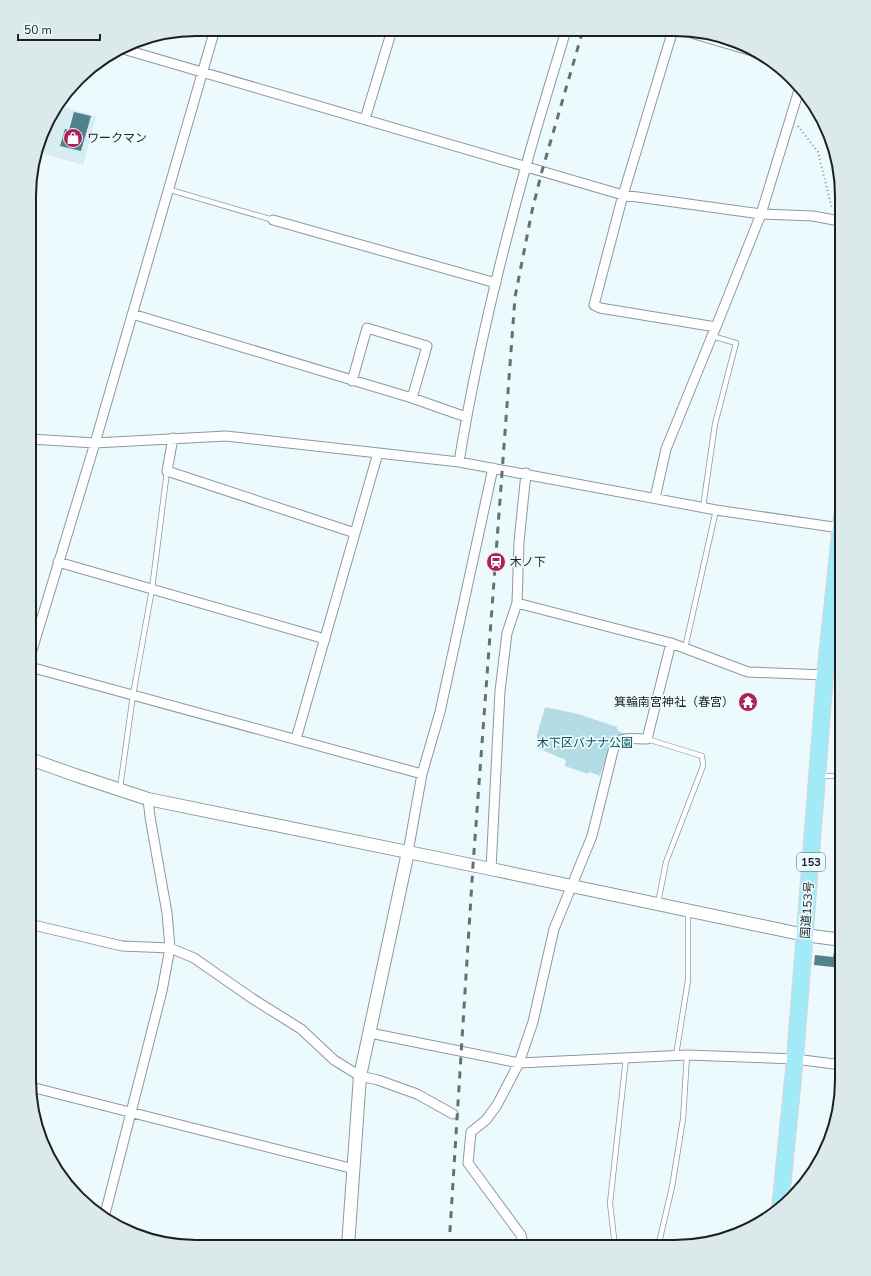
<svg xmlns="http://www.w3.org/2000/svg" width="871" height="1276" font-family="'Nunito Sans','Noto Sans JP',sans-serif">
	<rect width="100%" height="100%" fill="#ecfafd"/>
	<path fill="#d7edf2" d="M58,105L96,116L83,165L38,152L51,113Z"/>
	<path fill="#b4dce4" d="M545,707L578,714L617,727L618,731L635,737L615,738L613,739L600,776L589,772L588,774L565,766L566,760L537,748V735Z"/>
	<path fill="#4f828d" d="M74,112L91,116L81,151L60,146L65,129L69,130Z
		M834,952L842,953V968L814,965L815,955L833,957Z"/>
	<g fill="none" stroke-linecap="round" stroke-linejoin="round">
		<g stroke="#8d999c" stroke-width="6">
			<path id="service" d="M167,189L273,220
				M703,507L715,424L736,343L712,336
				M685,648L716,510
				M647,739L702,756L703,766L666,862L658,903
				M821,776H842
				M120,788L133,695L152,589L167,471
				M676,1055L688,980V912
				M615,1247L610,1203L626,1058
				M658,1247L672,1187L683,1119L687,1055"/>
		</g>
		<g stroke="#8d999c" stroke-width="11">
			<path id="minor" d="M673,30L623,195L594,305L600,308L716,327
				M681,30L759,53
				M123,49L623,195L761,214L813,216L834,220
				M365,119L392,30
				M273,220L496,283
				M132,314L412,398L466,417
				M352,381L367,328L427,346L412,398
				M173,438L167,471L355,533
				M30,439L95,443L226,436L459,462L716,510L840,528
				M459,462C475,362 499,263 526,166C538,121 553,75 566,30
				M655,498L666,449L712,336L716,327L761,214L799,90
				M58,562L325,639
				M517,603L671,643L748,672L825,675
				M827,651L842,652
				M30,657L95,443L215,29
				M30,667L422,774
				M296,739L378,453
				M408,852L422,774L440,712L493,468
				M491,869L500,691L507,633L517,603L519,542L526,473
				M29,924L122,946L170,948L194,958L253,999L301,1029L334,1060L360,1076L378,1080L417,1094L453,1114
				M370,1033L519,1063L687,1055L795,1059L842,1065
				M31,1087L354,1169
				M104,1218L162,991L170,948L167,913L150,817L148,799
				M524,1247L521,1235L468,1163L471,1132L486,1120L497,1105L519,1063L533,1022L554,929L592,836L615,743C624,736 636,739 647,739L671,643"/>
		</g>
		<g stroke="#8d999c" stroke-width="14">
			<path id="tertiary" d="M30,759L75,775L148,799L491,869L805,935L842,940
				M348,1246L360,1076L408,852"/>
		</g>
		<g stroke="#d6d7d7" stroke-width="18">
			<path id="trunk" d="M780,1209L795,1059L825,675L842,516"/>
		</g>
		<path stroke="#838c8e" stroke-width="2" stroke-dasharray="1 3" stroke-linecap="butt" d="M798,126L818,152L832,209"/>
		<use href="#service" stroke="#fff" stroke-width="4.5"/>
		<use href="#minor" stroke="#fff" stroke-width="9"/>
		<use href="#tertiary" stroke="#fff" stroke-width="12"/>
		<use href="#trunk" stroke="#a3eaf8" stroke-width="16"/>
		<path stroke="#676f71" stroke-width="3" stroke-dasharray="7 7" stroke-linecap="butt" d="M449,1246L473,865L515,297L532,211L542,171L583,30"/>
	</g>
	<defs>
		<g id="shop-disc" transform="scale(1)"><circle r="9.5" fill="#ae205a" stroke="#ecfafd"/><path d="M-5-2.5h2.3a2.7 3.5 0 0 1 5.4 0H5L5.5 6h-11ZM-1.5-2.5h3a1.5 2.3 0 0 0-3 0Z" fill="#fff"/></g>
		<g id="station-disc" transform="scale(1)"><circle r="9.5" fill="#ae205a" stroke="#ecfafd"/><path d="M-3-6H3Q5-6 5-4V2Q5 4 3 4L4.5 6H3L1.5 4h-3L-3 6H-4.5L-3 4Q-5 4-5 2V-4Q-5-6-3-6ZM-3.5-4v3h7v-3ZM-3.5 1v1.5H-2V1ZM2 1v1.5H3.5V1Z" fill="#fff"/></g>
		<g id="temple-disc" transform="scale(1)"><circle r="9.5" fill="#ae205a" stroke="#ecfafd"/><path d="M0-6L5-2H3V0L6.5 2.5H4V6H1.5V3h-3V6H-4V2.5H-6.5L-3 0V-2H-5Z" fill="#fff"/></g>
	</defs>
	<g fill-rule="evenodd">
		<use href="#shop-disc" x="73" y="138"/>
		<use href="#station-disc" x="496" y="562"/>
		<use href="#temple-disc" x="748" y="702"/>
	</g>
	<g text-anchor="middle" stroke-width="3.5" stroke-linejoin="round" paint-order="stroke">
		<rect fill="#ecfafd" stroke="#5a6163" stroke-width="1" x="797" y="853" width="28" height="18" rx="3"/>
		<g font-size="11" font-weight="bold" fill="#1b2021">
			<text x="811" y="866">153</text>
		</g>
		<g font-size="12" fill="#1b2021" stroke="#ecfafd" text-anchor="start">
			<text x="87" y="142">ワークマン</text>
			<text x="510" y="566">木ノ下</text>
			<text x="734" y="706" text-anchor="end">箕輪南宮神社（春宮）</text>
		</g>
		<g font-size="12" fill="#02525e" stroke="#ecfafd">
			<text x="585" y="747">木下区バナナ公園</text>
		</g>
		<g font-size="12" fill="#1b2021" stroke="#ecfafd">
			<text transform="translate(807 910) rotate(-86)" y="4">国道153号</text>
		</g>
	</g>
	<path d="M0 0H871V1276H0ZM196 36H675A160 160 0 0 1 835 196V1080A160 160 0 0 1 675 1240H196A160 160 0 0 1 36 1080V196A160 160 0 0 1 196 36Z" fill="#dbe9eb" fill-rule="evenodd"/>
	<path fill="none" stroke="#1b2021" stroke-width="2" d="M196 36H675A160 160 0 0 1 835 196V1080A160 160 0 0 1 675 1240H196A160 160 0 0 1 36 1080V196A160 160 0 0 1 196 36Z"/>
	<path d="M18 34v6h82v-6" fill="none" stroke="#1b2021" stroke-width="2"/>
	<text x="24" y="34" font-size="12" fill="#1b2021" stroke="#ecfafd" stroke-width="3" paint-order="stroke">50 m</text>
</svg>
